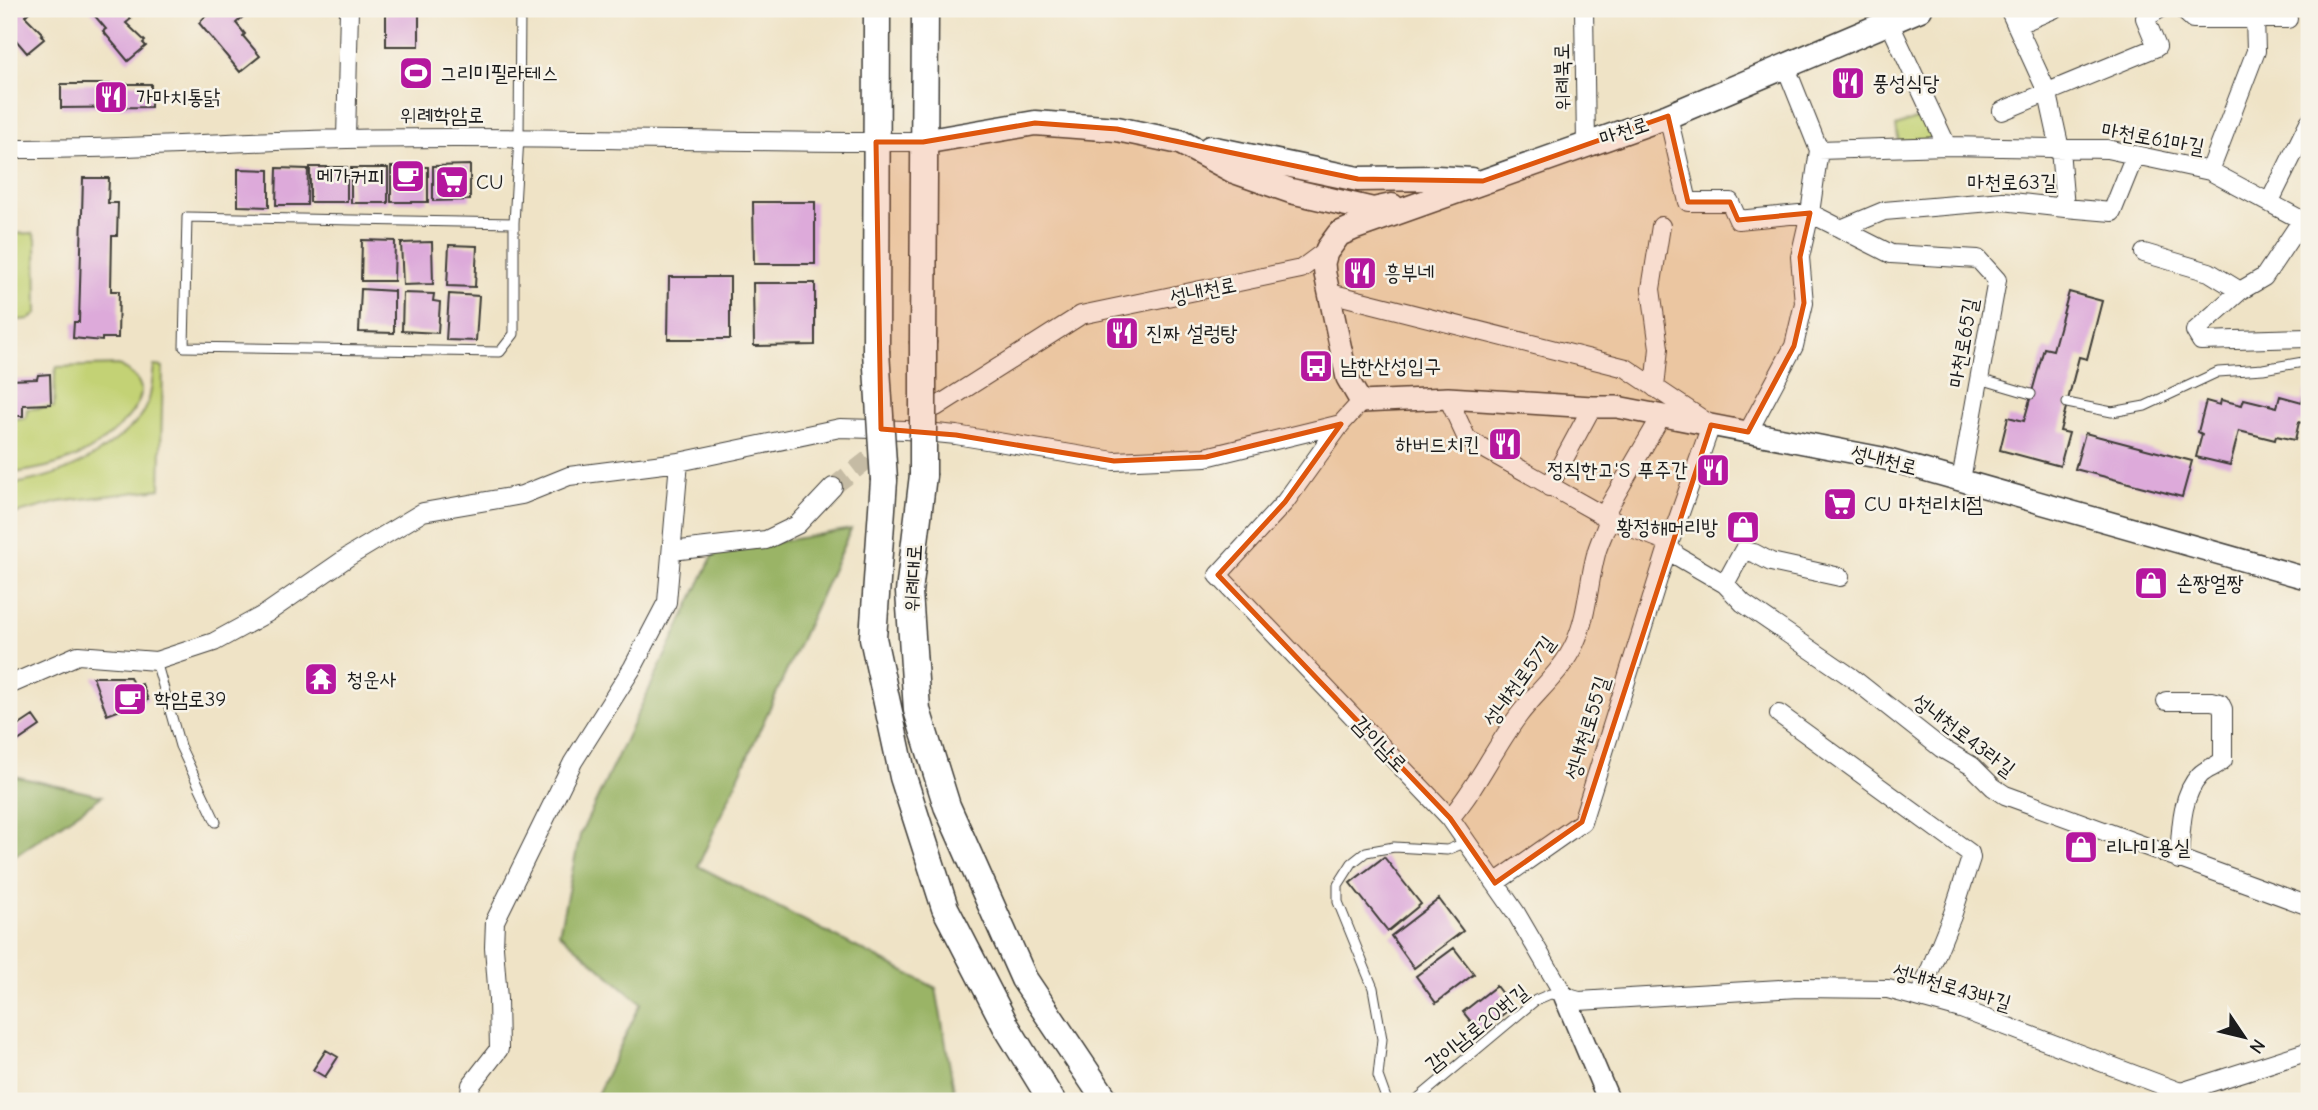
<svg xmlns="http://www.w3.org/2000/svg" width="2318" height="1110" font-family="'Comic Neue','Poor Story',sans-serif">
	<rect width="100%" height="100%" fill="#f7f3e8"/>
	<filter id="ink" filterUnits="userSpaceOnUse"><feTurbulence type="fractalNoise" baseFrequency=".0143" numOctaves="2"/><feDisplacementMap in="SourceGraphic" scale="14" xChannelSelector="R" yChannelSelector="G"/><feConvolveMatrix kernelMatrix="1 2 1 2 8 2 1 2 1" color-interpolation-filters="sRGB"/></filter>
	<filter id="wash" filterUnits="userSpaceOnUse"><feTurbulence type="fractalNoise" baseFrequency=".00686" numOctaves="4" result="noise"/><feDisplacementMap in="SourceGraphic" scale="28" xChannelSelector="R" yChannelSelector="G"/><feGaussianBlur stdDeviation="1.57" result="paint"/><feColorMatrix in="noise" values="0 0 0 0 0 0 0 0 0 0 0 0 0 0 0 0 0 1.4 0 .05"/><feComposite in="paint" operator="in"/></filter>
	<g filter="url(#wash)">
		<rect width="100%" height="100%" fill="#efe3c6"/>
		<path fill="#c3d275" stroke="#707748" stroke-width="2" d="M1925,116L1935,139L1899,143L1896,126Z
			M33,233L36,239L37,313L30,319L9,321V234Z
			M119,365C126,370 135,375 139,383C151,406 100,446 82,454C59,466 34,470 9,474V419L26,418L27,409L54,407L55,374L57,367Z
			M154,366L163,367L160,489L59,502L15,514L9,509V485C56,477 83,467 121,436C130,428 141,419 146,408C152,396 152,379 154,366Z"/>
		<path fill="#9ab466" stroke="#5b6841" stroke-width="2" d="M851,529L698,866L936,988L956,1101H594L641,1003L559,933L580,835L714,553Z
			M9,775L102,796L9,860Z"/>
		<g id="blocks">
			<path fill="#ddaada" d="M9,9H27L29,12L25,16L43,34L41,35L44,39L27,53L9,32Z
				M89,9H122L131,19L126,23L145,41L143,43L146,46L128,61L103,31L106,29Z
				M212,9H252L236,23L245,34L243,36L260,56L240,72L199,23Z
				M386,9H419V46H386Z
				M61,84H151V107L61,108Z
				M470,165V200L433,201V166Z
				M310,167H347V202H310Z
				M391,167H428V202H391Z
				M277,168L308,169L307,205H276Z
				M351,168H388V203H351Z
				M238,169L269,170V207L238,206Z
				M83,178H109L108,203H118L117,236H112L111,291H119L118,338H102V341L73,338L74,322H79Z
				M753,202H815V264H754Z
				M362,240L395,241L394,281H361Z
				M432,242L433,284L403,285L401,243Z
				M449,245L477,246L475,287L447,286Z
				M669,277H730V339H668Z
				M753,283H815V345L754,346Z
				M361,289L394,291V333L359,332Z
				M2069,292L2102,301L2087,359L2079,357L2060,431L2069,433L2060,466L2000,450L2008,417L2024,421L2044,348L2053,350Z
				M403,293L434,294L433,301L440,302L438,333L402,331Z
				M449,294L479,296L476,341L446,340Z
				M50,374L51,404L23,405V416H9V380L37,379L38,375Z
				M2305,390L2309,391V425L2299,422L2295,440L2276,436L2275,440L2239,431L2230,465L2196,457L2202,434L2198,432L2206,401L2220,405L2221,400L2242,405L2244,399L2277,407L2280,396L2302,402Z
				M2085,433L2192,461L2182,497L2075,469Z
				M93,677H130L134,687L142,684L148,700L107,715Z
				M33,716L40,726L9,747V732Z
				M1384,857L1421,904L1388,931L1350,883Z
				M1439,899L1463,931L1414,968L1391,936Z
				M1454,948L1474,974L1436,1003L1416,976Z
				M1496,986L1512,1007L1480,1033L1463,1012Z
				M326,1050L338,1057L325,1077L313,1070Z"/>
		</g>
	</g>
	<g filter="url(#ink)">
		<use href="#blocks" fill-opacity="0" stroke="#3c3a36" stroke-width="2"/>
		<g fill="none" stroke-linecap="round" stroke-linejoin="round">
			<path stroke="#c5bba4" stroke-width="18" stroke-dasharray="18 9" stroke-linecap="butt" d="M833,487L888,444"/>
			<g stroke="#3c3a36" stroke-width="11">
				<path id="service" d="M514,223L187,217L184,347L500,352L514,334V223L519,137L520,9
					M1980,379L2031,394
					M2067,403L2112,412L2145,406L2218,372L2263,369L2309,361
					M156,661L180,746L216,822
					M1387,1101L1378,1076L1382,1039L1373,988L1338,902V885L1352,863L1366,852L1394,847L1447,850L1467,842
					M1415,1101L1536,1000L1550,994L1564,996"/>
			</g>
			<g stroke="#3c3a36" stroke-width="20">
				<path id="minor" d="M1584,9L1586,144
					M2182,9L2193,19H2288
					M1889,22L1947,146
					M2016,25L2054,9
					M1785,65L1819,150L1810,213L1891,254L1978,259L1997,280L1961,480
					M2002,111L2157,47L2145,18L2160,9
					M1668,116L1688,202H1730L1738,220L1810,213L1800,257L1804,303L1794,346L1748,432
					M346,139L349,9
					M9,149C122,150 234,141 347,139C539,135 731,143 923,142
					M1819,150L1947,146L2107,149L2210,171L2309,224
					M2210,171L2256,51L2255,18
					M2270,201L2309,122
					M2065,208L2112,212L2135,155
					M2302,220L2264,277L2240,291L2195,331L2201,341L2309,338
					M1841,229L1884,211L2003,201L2065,208L2060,149L2048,94L2009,9
					M2144,253L2209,272L2240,291
					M1330,293L1626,368L1711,425L1668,547L1582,822L1495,883
					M1655,388L1659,348L1651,289L1661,226
					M1448,398L1467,439L1609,519L1663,540L1677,556L1725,584L1743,603L1851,677L1941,748L1972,766L1993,787L2005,795L2309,906
					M936,407L1081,315L1301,269L1328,249
					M1341,424L1285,502L1218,575L1450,818L1516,913L1565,997L1579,1001L1798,988L1888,989L1961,1009L2204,1101
					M1549,487L1592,407
					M672,551L766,540L797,525L833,487
					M1725,584L1743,551L1754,553L1771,562L1840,577
					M9,685L78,655L156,661L214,642L267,613L348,557L423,512L522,495L569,476L679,462L840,428L906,430L956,435L1114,461L1206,457L1341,424L1361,402
					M2166,701H2212L2220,703L2223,709V760C2216,767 2207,768 2200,775C2180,796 2181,832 2179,860
					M1779,714L1970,853L1971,858L1952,916L1919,997
					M1450,818C1478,786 1494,748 1519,715C1538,690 1562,672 1575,643C1588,614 1588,584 1596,554C1600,537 1610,527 1608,508L1662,415
					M2181,1092L2309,1051
					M469,1101L471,1085L499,1049L498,999L494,947L495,921L573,762L633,667L667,602L679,462"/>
			</g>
			<g stroke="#3c3a36" stroke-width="24">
				<path id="tertiary" d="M1328,249L1324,263L1325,274L1347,378L1361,402L1448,398L1592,407H1617L1882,458L2309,579
					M1565,997L1609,1101"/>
			</g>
			<g stroke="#3c3a36" stroke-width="27">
				<path id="secondary" d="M923,142L1035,123L1117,129L1180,142L1234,171L1291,191L1373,210L1392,206
					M1210,148L1358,179L1437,178L1471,180
					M1328,249L1339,234L1353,228L1668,116L1920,9"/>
			</g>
			<g stroke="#3c3a36" stroke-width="29">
				<path id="primary" d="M923,341L925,9
					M876,351L877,9
					M923,475L909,592L917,710L947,806L1024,979L1106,1101
					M884,480L873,638L903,777L945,908L1006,1026L1052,1101"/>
			</g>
			<use href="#service" stroke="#fff" stroke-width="9"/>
			<use href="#minor" stroke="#fff" stroke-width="18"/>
			<use href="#tertiary" stroke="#fff" stroke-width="21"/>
			<use href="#secondary" stroke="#fff" stroke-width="24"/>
			<use href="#primary" stroke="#fff" stroke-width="26"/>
			<g stroke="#3c3a36" stroke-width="29" stroke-linecap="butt">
				<path id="primary-bridge" d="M876,351L884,480
					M923,475V341"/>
			</g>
			<use href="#primary-bridge" stroke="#fff" stroke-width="26"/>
		</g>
	</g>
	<path fill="#de560d" fill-opacity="0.2" stroke="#de560d" stroke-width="5" stroke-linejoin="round" d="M1668,116L1688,202H1730L1738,220L1810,213L1800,257L1804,303L1794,346L1748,432L1711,425L1582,822L1495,883L1450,818L1218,575L1285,502L1341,424L1206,457L1114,461L956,435L881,429L876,142H923L1035,123L1117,129L1358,179L1483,181Z"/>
	<defs>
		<g id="stadium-square" transform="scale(1.75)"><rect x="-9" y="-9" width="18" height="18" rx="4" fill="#b5179e" stroke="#f7f3e8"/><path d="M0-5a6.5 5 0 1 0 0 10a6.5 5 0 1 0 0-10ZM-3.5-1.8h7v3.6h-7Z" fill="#fff"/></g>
		<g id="restaurant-square" transform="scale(1.75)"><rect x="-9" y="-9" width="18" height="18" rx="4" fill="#b5179e" stroke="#f7f3e8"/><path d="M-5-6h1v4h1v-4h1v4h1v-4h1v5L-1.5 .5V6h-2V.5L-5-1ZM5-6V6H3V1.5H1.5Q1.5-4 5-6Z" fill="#fff"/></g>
		<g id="cafe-square" transform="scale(1.75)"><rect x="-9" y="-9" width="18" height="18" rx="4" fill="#b5179e" stroke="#f7f3e8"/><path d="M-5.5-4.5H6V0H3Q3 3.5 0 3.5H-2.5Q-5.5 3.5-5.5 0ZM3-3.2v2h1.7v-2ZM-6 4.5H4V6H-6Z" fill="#fff"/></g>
		<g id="supermarket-square" transform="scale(1.75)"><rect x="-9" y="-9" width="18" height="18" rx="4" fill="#b5179e" stroke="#f7f3e8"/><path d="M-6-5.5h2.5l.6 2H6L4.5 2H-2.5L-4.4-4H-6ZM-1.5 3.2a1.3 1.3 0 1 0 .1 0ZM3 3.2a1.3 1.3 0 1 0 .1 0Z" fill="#fff"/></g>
		<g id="bus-square" transform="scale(1.75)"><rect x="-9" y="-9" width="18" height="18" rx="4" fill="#b5179e" stroke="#f7f3e8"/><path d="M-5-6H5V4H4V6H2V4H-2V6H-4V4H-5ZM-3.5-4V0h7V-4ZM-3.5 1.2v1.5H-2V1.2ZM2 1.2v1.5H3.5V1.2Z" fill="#fff"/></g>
		<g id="shop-square" transform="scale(1.75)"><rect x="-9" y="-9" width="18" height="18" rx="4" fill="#b5179e" stroke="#f7f3e8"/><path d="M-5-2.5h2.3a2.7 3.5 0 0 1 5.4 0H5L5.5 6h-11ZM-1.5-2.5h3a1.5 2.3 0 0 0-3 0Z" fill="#fff"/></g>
		<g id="temple-square" transform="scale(1.75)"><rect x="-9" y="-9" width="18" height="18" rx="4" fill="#b5179e" stroke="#f7f3e8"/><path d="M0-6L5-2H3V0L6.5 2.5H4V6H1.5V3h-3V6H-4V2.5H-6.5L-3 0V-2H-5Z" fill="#fff"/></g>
	</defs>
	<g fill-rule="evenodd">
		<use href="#stadium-square" x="416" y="73"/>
		<use href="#restaurant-square" x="1848" y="83"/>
		<use href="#restaurant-square" x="111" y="97"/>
		<use href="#cafe-square" x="408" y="176"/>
		<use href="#supermarket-square" x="452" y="182"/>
		<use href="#restaurant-square" x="1360" y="273"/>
		<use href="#restaurant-square" x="1122" y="333"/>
		<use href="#bus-square" x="1316" y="366"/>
		<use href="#restaurant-square" x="1505" y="444"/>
		<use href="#restaurant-square" x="1713" y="470"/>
		<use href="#supermarket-square" x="1840" y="504"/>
		<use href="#shop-square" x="1743" y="527"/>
		<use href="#shop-square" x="2151" y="583"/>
		<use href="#temple-square" x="321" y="679"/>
		<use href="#cafe-square" x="130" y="699"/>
		<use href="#shop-square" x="2081" y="847"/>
	</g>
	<g text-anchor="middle" stroke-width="5" stroke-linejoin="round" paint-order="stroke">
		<g font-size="21" fill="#1c1c1c" stroke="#f7f3e8" text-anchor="start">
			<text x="440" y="80">그리미필라테스</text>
			<text x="1872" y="90">풍성식당</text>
			<text x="136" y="104">가마치통닭</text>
			<text x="384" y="183" text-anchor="end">메가커피</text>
			<text x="476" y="189">CU</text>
			<text x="1384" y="280">흥부네</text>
			<text x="1146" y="340">진짜 설렁탕</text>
			<text x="1340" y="373">남한산성입구</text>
			<text x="1480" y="451" text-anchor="end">하버드치킨</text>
			<text x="1688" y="477" text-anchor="end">정직한고'S 푸주간</text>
			<text x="1864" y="511">CU 마천리치점</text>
			<text x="1718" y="534" text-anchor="end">황정해머리방</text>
			<text x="2176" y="590">손짱얼짱</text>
			<text x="346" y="686">청운사</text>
			<text x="154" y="706">학암로39</text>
			<text x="2106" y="854">리나미용실</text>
		</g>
		<g font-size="21" fill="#1c1c1c" stroke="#f7f3e8">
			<text transform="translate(1562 77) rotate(-91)" y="7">위례북로</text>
			<text x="442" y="122">위례학암로</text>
			<text transform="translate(1624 131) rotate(-18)" y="7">마천로</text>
			<text transform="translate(2153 138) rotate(10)" y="7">마천로61마길</text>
			<text x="2012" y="189">마천로63길</text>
			<text transform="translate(1203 291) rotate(-12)" y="7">성내천로</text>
			<text transform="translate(1963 343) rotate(-80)" y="7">마천로65길</text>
			<text transform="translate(1884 460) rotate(14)" y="7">성내천로</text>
			<text transform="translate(913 578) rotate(-87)" y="7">위례대로</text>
			<text transform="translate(1519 681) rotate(-54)" y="7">성내천로57길</text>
			<text transform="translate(1587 728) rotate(-73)" y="7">성내천로55길</text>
			<text transform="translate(1964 735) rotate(37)" y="7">성내천로43라길</text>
			<text transform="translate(1380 744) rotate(46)" y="7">감이남로</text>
			<text transform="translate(1952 987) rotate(16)" y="7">성내천로43바길</text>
			<text transform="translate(1477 1028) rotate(-39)" y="7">감이남로20번길</text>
		</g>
	</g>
	<rect width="2318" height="1110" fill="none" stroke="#f7f3e8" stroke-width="35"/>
	<g transform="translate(2244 1037) rotate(125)" stroke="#f7f3e8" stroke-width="5" paint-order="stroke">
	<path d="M0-5L12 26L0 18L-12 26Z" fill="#1c1c1c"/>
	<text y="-10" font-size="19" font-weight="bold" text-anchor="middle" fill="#1c1c1c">N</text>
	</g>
</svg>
